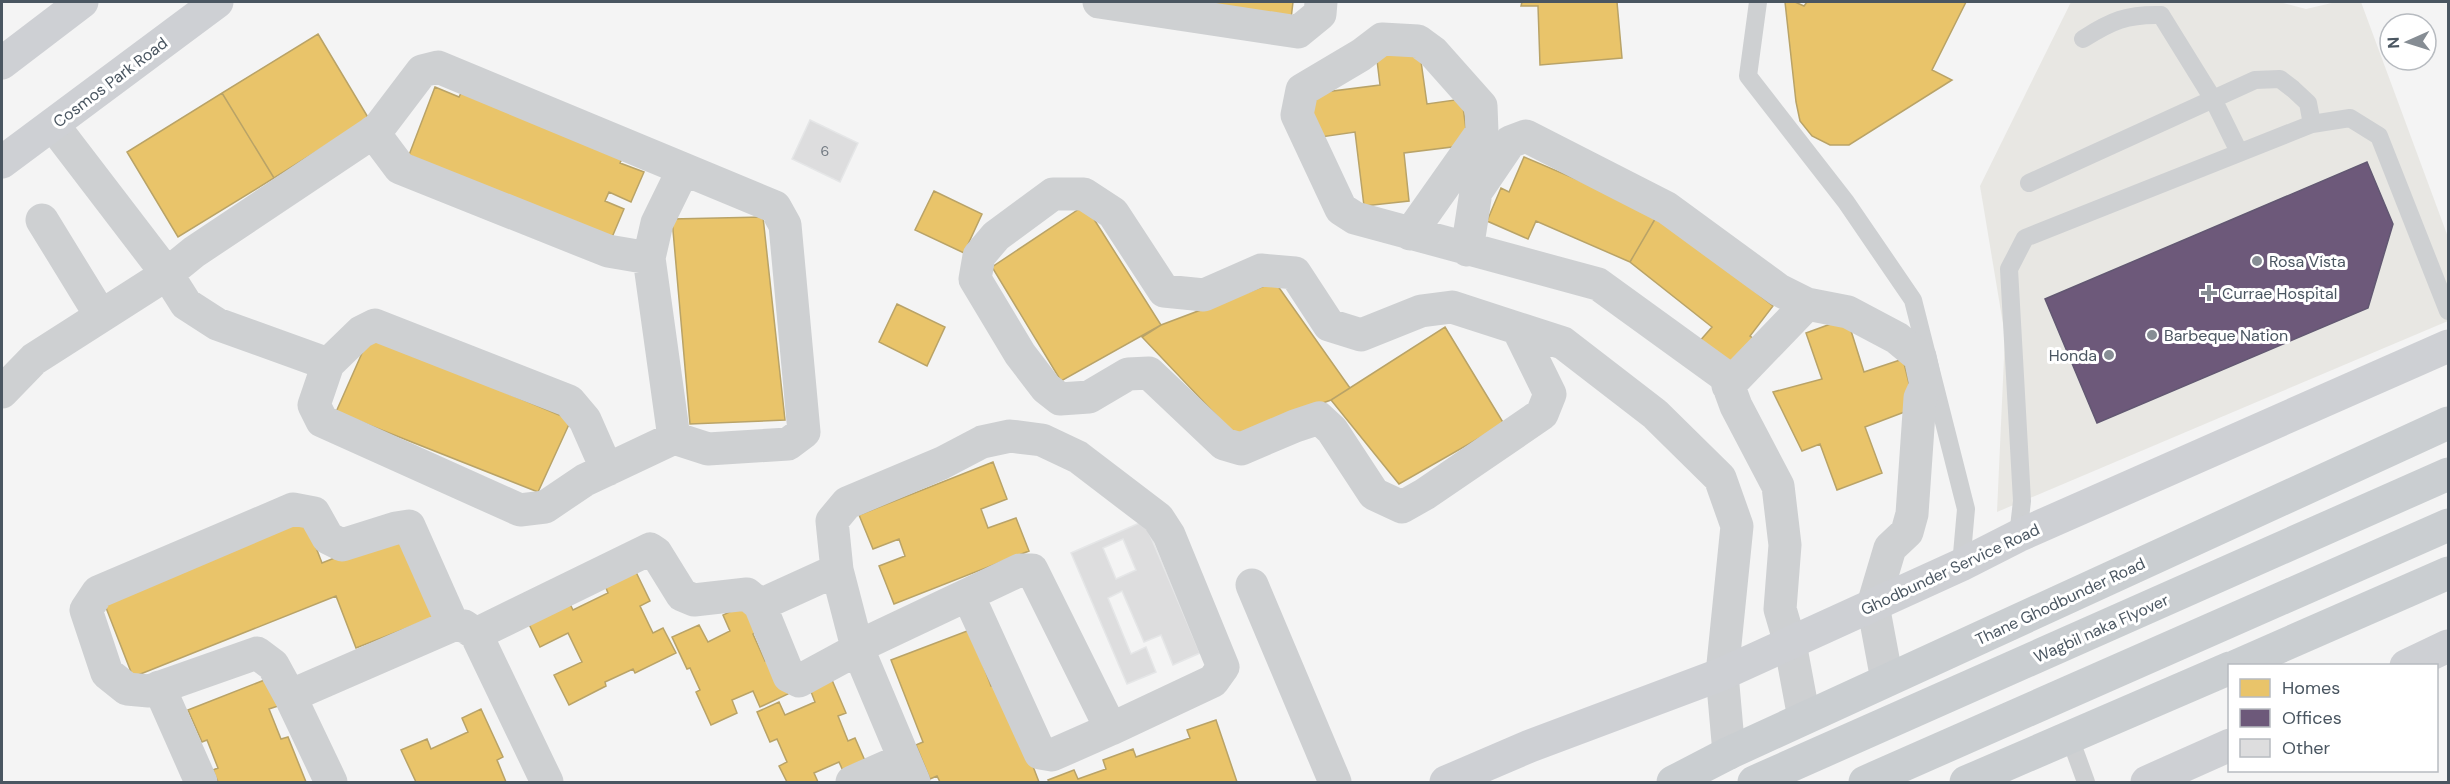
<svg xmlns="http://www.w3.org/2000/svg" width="2450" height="784" font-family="'DM Sans',sans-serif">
	<rect width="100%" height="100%" fill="#f4f4f4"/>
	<path fill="#e8e7e3" d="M2071,2H2279L2306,9L2336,2H2361L2448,237V321L1997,512L2005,336L1980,186Z"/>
	<path fill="#e9c46a" stroke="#b9a367" stroke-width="1.5" d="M1182,2H1293L1291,19Z
		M1522,2H1617L1622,58L1540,65L1538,6H1521Z
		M1785,2H1795L1804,6L1807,2H1966L1932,70L1952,80L1849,145H1830L1812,136L1800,121L1796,102Z
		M318,34L369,119L274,178L222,93Z
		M1419,47L1427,104L1462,99L1468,145L1404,153L1409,201L1364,206L1355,132L1314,138L1309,94L1380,85L1376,52Z
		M435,87L459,97L463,89L623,157L620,163L644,172L631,202L609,192L605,201L624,209L610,242L409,155Z
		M222,93L274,178L178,237L127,152Z
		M1524,157L1658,214L1630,262L1536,221L1528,239L1487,221L1501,188L1509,192Z
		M934,191L982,214L964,253L915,230Z
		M1085,205L1161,325L1061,381L992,267Z
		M1658,214L1773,306L1750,336L1757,341L1735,370L1699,342L1712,327L1630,262Z
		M763,217L785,420L690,424L672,219Z
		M1275,282L1350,388L1331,400L1235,435L1142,337L1161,325Z
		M897,304L945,327L927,366L879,342Z
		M1847,318L1864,372L1903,359L1915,408L1865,427L1882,473L1837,490L1820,444L1802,451L1773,392L1822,379L1806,333Z
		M1445,327L1504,424L1399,484L1331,400Z
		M370,335L571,420L538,492L336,412Z
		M993,462L1007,499L981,509L988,528L1016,518L1029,551L894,604L879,566L905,556L899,539L873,549L859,515Z
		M305,519L322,563L402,531L435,617L356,648L336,596L133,677L103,600Z
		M634,568L650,601L640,606L653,633L663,628L676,653L635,673L633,669L605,682L606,686L569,705L554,675L582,662L568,633L540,647L527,620L568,600L573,610L608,593L604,583Z
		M748,603L760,630L753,634L765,661L772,657L788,694L760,707L753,691L732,700L737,713L711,725L696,692L700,690L690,668L687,669L672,637L699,625L708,642L730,631L723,615Z
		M975,628L981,659L991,686L1001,683L1039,782H940L937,776L930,779L916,745L923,742L891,660Z
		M267,679L278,706L269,709L281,739L288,737L306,782H218L213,770L218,768L207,740L202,742L188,710Z
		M832,680L846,713L838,716L848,741L855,738L866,763L844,773L839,762L814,773L818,782H787L779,766L787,762L777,739L770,742L757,712L779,702L785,715L815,702L810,689Z
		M481,709L503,757L497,760L506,782H416L401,750L427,739L431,749L468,732L462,718Z
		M1216,720L1237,782H1049L1048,780L1074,770L1078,779L1106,769L1103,760L1133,749L1136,757L1190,738L1187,730Z"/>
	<path fill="#6d597a" stroke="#625872" stroke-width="1.5" d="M2367,162L2393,224L2368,308L2097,423L2045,299Z"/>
	<path fill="#ddddde" stroke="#e5e6e7" stroke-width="1.5" fill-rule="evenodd" d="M810,120L858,143L840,182L792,159Z
		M1144,521L1200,653L1173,665L1161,635L1144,642L1122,591L1108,598L1131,654L1146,647L1156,672L1127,684L1071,553ZM1123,539L1136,570L1116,579L1103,548Z"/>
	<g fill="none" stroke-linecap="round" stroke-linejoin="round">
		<path stroke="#ced0d2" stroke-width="18" d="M1758,2L1748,76L1846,202L1913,300L1966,509L1961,565
			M2083,39C2111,21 2127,14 2161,15L2213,99L2239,152
			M2029,183L2255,80L2280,79L2293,89L2308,103L2312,124
			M2018,536L2022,501L2009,269L2025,238L2312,124L2350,118L2379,136L2448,311
			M2070,738L2086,782"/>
		<path stroke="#ced0d2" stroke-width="33" d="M1099,2L1298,32L1320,14L1321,2
			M373,132L400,168L608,251L649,258
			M42,220L101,316
			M1410,234L1482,132L1481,106L1433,52L1418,41L1382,39L1361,55L1302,90L1297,115L1341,209L1355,218L1598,284L1725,376L1736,406L1778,486L1785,545L1780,609L1790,643L1804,718
			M1467,250L1476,192L1510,142L1526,136L1667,208L1779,290L1807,304L1848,312L1897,338L1920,357L1926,385L1920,398L1912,514L1907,532L1890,548L1873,605L1887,680
			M1518,329L1550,394L1542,414L1425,494L1402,507L1374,494L1332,430L1319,418L1295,426L1241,449L1224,444L1149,373L1128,374L1089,397L1060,399L1046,388L1020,354L975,279L979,256L996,236L1053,194H1084L1113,213L1164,291L1204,295L1261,270L1295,273L1329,325L1361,335L1421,311L1452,307L1563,343L1655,414L1720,478L1737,526L1722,674L1729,753
			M328,364L361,332L375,325L569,401L585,420L607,470
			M1728,386L1807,304
			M2,392L34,359L167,274L186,304L217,324L328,364L314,405L322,421L520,510L545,507L585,480L674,438L708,449L788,444L804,432L785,225L775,207L438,67L422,71L378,129L194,252L167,274L53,125
			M674,438L649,258L657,223L683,170
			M837,570L760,605L789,676L799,681L858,649L857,647L1020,570H1032L1111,729L1213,681L1223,667L1169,535L1158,518L1078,457L1042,440L1010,436L982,442L942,463L847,503L832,521L837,570L857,647
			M1252,585L1335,782
			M968,595L1040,753L1052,755L1111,729
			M476,634L650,549L656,553L682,595L694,600L747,594L760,605
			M858,649L914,782
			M159,687L201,782
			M290,696L273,665L257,653L149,691L127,689L107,673L86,610L98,592L293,509L314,513L328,538L342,545L396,528L409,526L453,625
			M331,782L290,696L453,625L464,626L476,634L547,782
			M852,782L904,759"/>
		<path stroke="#ced0d4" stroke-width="33" d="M2,63L82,2
			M2,162L217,2
			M2406,666L2448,646
			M1446,782L1530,746L1722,674L1961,565L2018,536L2448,346
			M2147,782L2230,745"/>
		<path stroke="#caced1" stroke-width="33" d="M2236,666L2448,573
			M1673,782L1729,753L2448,423
			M1754,782L2448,474
			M1865,782L2448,525
			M1966,782L2230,668"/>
	</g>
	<g fill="#868d94" stroke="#fff" stroke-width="2">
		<circle cx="2257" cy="261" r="6"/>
		<path d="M2206 284h6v6h6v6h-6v6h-6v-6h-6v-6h6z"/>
		<circle cx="2152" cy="335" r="6"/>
		<circle cx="2109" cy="355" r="6"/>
	</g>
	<g text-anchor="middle" stroke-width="6" stroke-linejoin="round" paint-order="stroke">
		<g font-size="14" fill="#707881">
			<text x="825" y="156">6</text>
		</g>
		<g font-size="16" fill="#4a5661" stroke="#fff">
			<text transform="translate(110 82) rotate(-37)" y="6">Cosmos Park Road</text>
			<text transform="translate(1950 569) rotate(-25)" y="6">Ghodbunder Service Road</text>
			<text transform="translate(2060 601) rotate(-25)" y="6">Thane Ghodbunder Road</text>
			<text transform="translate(2101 628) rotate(-24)" y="6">Wagbil naka Flyover</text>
		</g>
		<g font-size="16" fill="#4a5661" stroke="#fff" text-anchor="start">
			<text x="2269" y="267">Rosa Vista</text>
			<text x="2222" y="299">Currae Hospital</text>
			<text x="2164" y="341">Barbeque Nation</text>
			<text x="2097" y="361" text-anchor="end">Honda</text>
		</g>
	</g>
	<rect width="2450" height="784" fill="none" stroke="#4a5661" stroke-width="6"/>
	<rect x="2228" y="664" width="210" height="108" fill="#ffffff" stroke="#b7bbc0" stroke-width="1.5"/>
	<rect x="2240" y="679" width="30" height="18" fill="#e9c46a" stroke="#b7bbc0" stroke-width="1.5"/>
	<text x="2282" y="694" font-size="18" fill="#4a5661">Homes</text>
	<rect x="2240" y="709" width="30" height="18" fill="#6d597a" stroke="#b7bbc0" stroke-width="1.5"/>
	<text x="2282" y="724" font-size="18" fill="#4a5661">Offices</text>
	<rect x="2240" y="739" width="30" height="18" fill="#ddddde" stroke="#b7bbc0" stroke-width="1.5"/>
	<text x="2282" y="754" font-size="18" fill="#4a5661">Other</text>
	<g transform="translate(2408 42) rotate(267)"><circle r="28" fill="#ffffff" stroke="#b7bbc0" stroke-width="1.5"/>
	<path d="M0-4.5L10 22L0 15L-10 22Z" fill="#868d94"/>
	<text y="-9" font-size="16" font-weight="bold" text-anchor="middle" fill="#4a5661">N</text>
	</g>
</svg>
